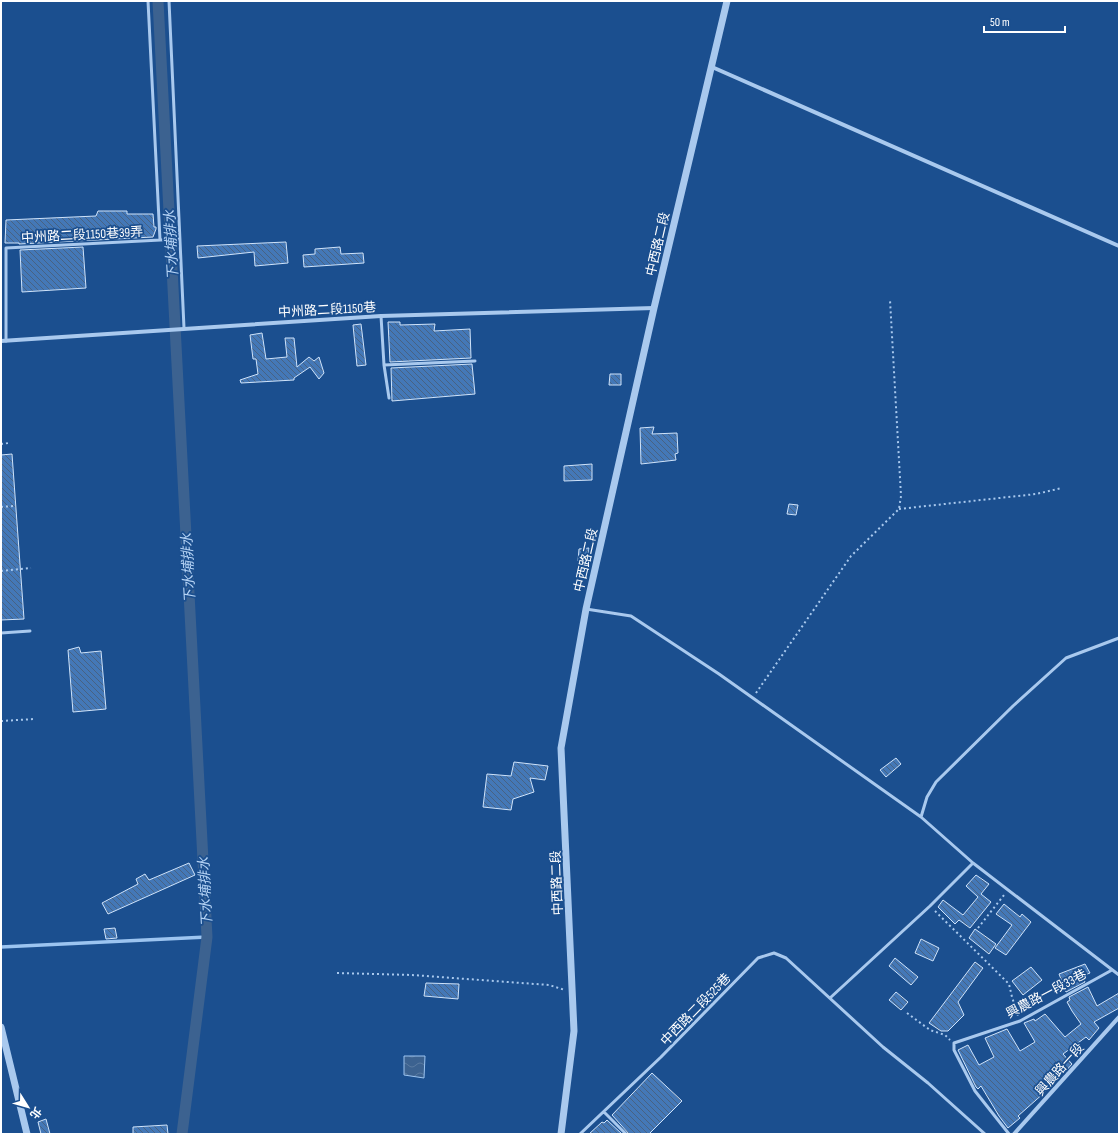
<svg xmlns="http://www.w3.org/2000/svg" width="1120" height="1135" font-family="'Sofia Sans Condensed','Noto Sans TC',sans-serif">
	<defs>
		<pattern id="water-waves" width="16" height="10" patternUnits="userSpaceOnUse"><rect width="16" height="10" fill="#3c6290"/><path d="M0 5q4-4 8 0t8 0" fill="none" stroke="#597aa1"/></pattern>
		<pattern id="building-back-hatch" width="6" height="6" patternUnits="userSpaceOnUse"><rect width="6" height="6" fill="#4478b7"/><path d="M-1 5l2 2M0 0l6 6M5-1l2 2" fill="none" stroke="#486282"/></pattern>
	</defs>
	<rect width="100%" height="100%" fill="#1b4f8f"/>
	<path fill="url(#water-waves)" stroke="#9cc4f0" d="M404,1056H425L424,1078L404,1075Z"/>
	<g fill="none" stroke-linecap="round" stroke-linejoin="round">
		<path stroke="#9cc4f0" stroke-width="3.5" d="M1,947L207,937"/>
		<path stroke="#3c6290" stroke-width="11" d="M158,1L207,937L182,1134"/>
	</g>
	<path fill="url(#building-back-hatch)" stroke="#cfe3fa" d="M98,211H127V214H153L154,227H156V229L153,237L19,244V243H5L6,220L96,216Z
		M286,242L288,263L255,266L254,252L198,258L197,246Z
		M83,247L86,288L22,292L20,250Z
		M340,247L341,254L363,253L364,263L304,267L303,255L315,254V249Z
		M388,322H400V325L435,324L434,331L470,329L471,358L390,362Z
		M361,324L366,365L357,366L353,325Z
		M262,333L266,359L287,357L285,338H294L297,367L309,357L314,361L319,357L324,373L319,379L310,367L294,378V380L241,383L240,380L258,374L256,359H253L250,335Z
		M472,364L475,394L392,401L391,368Z
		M610,374H621V385H609Z
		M654,427L652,434L677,433L678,453L675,454L676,460L641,464L640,428Z
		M12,454L24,619L1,620V455Z
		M592,464V480L564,481V466Z
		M789,504L798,505L796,515L787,514Z
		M589,548L588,561H578L579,549Z
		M79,647L81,653L101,651L106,709L73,712L68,650Z
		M896,758L901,764L886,777L880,770Z
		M514,762L548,766L545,780L530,778L534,792L513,799L511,810L483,807L487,774L511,776Z
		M189,863L195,875L108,914L102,903L138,884L136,879L145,874L149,880Z
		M976,875L989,884L981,894L991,902L970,928L959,920L955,924L938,907L943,900L963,915L978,897L966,886Z
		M1004,904L1020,917L1022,914L1031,922L1006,955L995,948L1012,925L996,914Z
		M115,928L117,938L106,939L104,929Z
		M975,929L996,944L989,954L969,938Z
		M921,939L939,948L933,961L915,953Z
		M895,958L918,977L911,985L889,966Z
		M975,962L983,968L958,1002L964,1015L948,1031H941L929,1023Z
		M1085,964L1090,973L1082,976L1085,982L1066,992L1059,974Z
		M1031,967L1042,980L1023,995L1012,981Z
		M426,983L459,984L458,999L424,996Z
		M1088,987L1097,1006L1119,993V1008L1094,1022L1099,1028L1089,1040L1086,1037L1063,1054L1072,1064L1064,1073L1062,1070L1046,1080L1049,1085L1044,1089L1045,1092L1018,1116L1020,1118L1008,1128L999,1116L981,1086L978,1089L976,1087L958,1050L968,1045L979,1065L994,1057L985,1038L1007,1029L1020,1051L1035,1042L1024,1023L1034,1019L1035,1021L1045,1014L1065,1037L1081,1024L1072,1011L1067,1002L1070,1000L1069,997Z
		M896,992L908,1002L901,1010L889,1000Z
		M652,1073L682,1101L649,1134H629L612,1115Z
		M46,1119L50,1134H41L38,1122Z
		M607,1120L622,1134H589L602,1122L604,1123Z
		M167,1125L168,1134H133V1127Z"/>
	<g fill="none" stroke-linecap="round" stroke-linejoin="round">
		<path stroke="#a9c9ee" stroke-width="2" stroke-dasharray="2 3" stroke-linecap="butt" d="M1,444L9,443
			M1,507L14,506
			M899,509L1036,494L1062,488
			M1,571L31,568
			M756,693L851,556L899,509L901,496L890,300
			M1,721L35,719
			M935,911L1009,984L1012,997L1018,1016
			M978,928L1004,895
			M337,973L412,975L549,985L565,990
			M907,1013L930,1030L945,1035L950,1040"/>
		<path stroke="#a9c9ee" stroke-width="3" d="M148,1L160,240
			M169,1L184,328
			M381,316L384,365L475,361
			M6,341V248L180,239
			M384,365L389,398
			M586,609L631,616L719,674L921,817L973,863
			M1,633L30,631
			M921,817L927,797L936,782L1013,706L1066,658L1119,638
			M830,998L930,906L973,863L1119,975
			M605,1113L626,1134
			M580,1134L661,1057L758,958L774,953L786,958L883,1047L928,1083L985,1134
			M1009,1134L975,1091L954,1050V1043L1020,1021L1112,970"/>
		<path stroke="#a9c9ee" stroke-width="4" d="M712,67L1119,246
			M1,341L381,316L654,308
			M1014,1134L1119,1017"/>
		<path stroke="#a9c9ee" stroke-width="7" d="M1,1027L27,1134
			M561,1134L574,1031L561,748L586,609L654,308L727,1"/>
	</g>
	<g text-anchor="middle" stroke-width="3.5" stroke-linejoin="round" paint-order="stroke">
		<g font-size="13" fill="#fff" stroke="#1b4f8f">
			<text transform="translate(82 234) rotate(-3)" y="5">中州路二段1150巷39弄</text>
			<text transform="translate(657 244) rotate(-77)" y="5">中西路二段</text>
			<text transform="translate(327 309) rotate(-3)" y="5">中州路二段1150巷</text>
			<text transform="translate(585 560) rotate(-77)" y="5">中西路二段</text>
			<text transform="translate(556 883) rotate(-92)" y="5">中西路二段</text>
			<text transform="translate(1046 993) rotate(-28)" y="5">興農路一段33巷</text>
			<text transform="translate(695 1009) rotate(-46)" y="5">中西路二段525巷</text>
			<text transform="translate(1059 1069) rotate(-48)" y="5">興農路一段</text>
		</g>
		<g font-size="14" font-style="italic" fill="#b5d3f5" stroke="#1b4f8f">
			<text transform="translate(171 245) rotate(-93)" y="5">下水埔排水</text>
			<text transform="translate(188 568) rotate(-93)" y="5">下水埔排水</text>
			<text transform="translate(205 892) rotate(-93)" y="5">下水埔排水</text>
		</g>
	</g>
	<rect width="1120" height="1135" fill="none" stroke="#ffffff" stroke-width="4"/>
	<g transform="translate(28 1107) rotate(127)" stroke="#1b4f8f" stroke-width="3" paint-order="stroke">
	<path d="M0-3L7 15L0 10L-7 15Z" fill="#ffffff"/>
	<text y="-6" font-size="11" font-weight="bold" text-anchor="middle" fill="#ffffff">北</text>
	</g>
	<path d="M984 26v6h81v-6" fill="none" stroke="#ffffff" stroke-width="2"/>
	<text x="990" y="26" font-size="12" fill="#ffffff" stroke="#1b4f8f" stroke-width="3" paint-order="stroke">50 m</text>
</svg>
